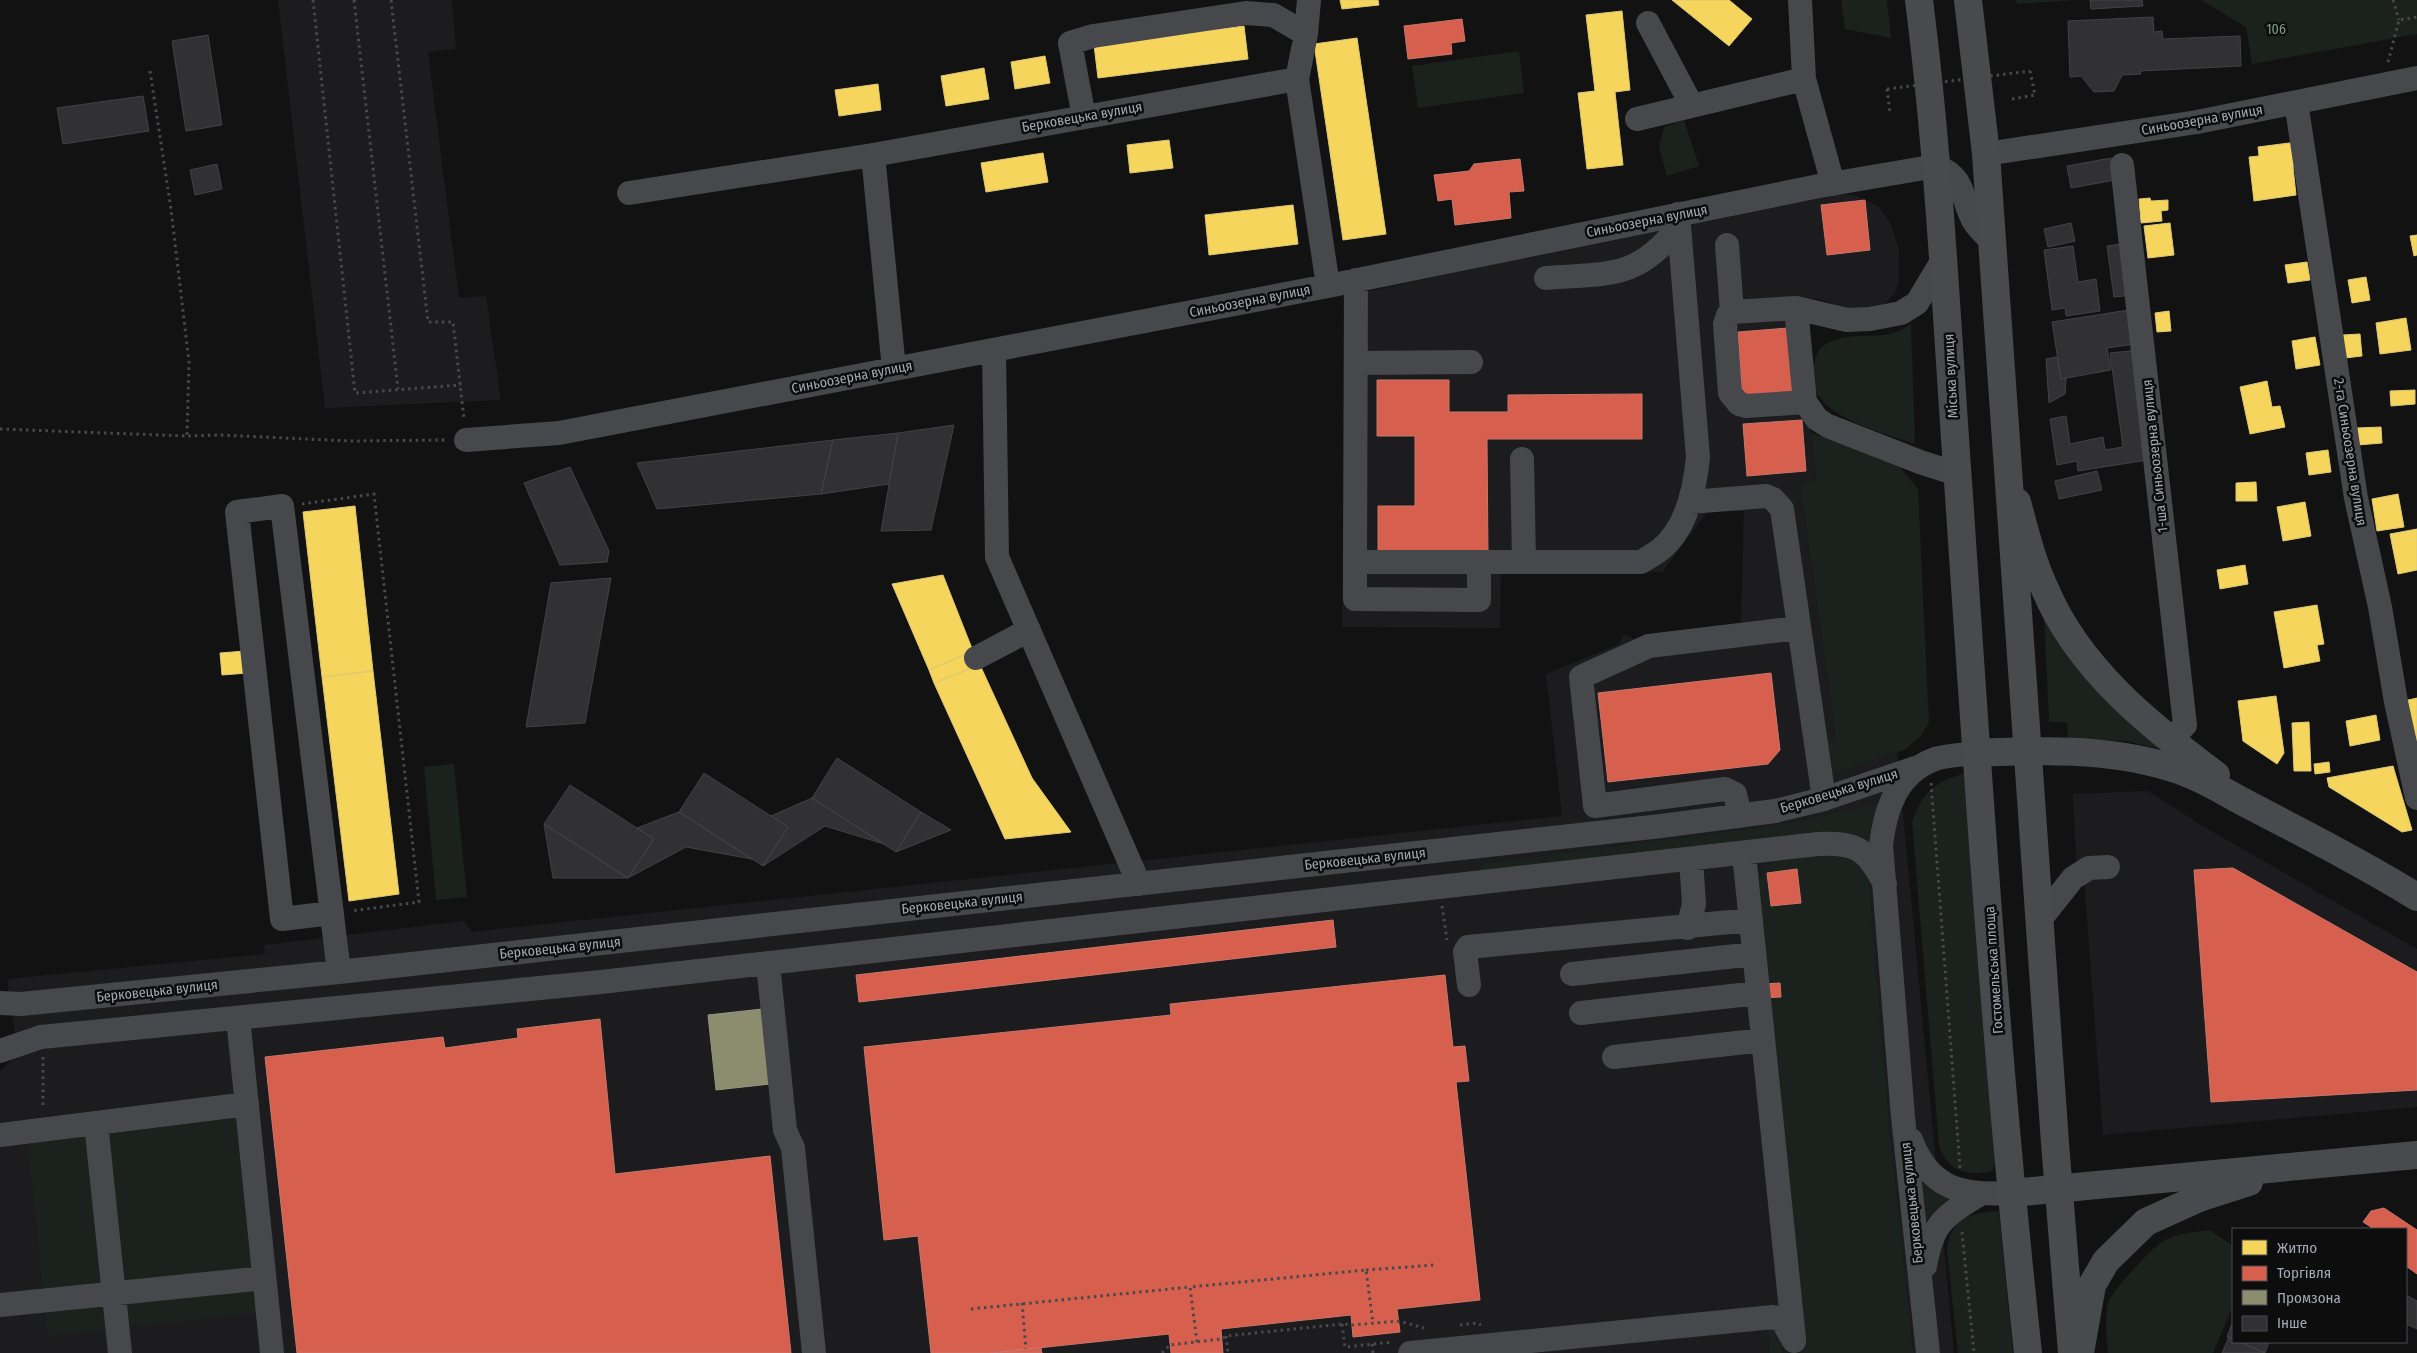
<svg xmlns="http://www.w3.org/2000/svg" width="2417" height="1353" font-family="'Fira Sans Condensed',sans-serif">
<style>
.built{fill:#1c1c1e}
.green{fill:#1b211c}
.homes{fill:#f6d55c;stroke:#ddc876}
.shops{fill:#d6604d;stroke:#c7766c}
.industry{fill:#8c8c6e;stroke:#939483}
.building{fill:#313133;stroke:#424246}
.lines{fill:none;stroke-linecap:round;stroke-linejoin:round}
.path{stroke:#48494d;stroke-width:3;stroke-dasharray:2.5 4;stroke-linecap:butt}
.minor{stroke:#47484b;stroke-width:24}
.major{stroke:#494a4d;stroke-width:28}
.highway{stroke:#494a4d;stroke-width:28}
.path-bridge{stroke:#48494d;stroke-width:3;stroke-dasharray:2.5 4;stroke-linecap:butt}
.labels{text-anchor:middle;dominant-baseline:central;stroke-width:5;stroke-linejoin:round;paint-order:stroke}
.park-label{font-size:14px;fill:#7a9e7e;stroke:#0d0d0e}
.street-label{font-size:14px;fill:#a3a8b3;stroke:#0d0d0e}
</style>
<rect width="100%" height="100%" fill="#121212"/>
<path class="built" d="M278 0H452L456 49 428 52 459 298 486 296 501 400 325 408Z
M1836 192 1858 196 1879 207 1891 224 1899 250V281L1896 292 1886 303 1874 309H1847L1819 299 1797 298 1816 482 1800 484 1836 742 1897 750 1954 1353H0V1071L18 1054 7 979 265 954 264 945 464 921 471 932 1562 816 1546 674 1619 644 1624 634 1633 639 1641 636 1741 627 1744 511H1708L1662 572 1501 571 1500 628 1342 627 1346 296Z
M2148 791 2204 827 2417 949V1107L2103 1135 2084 878 2076 861 2073 794Z"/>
<path class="green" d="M1841 0H1887L1891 38 1845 29Z
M2016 0H2078L2017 4Z
M2201 0H2417V34L2252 64 2246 27Z
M1519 51 1524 93 1418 108 1412 66Z
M1684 120 1699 166 1667 176 1659 147 1664 127Z
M1911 324 1915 444C1885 433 1804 415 1813 370 1814 363 1816 351 1823 346 1842 332 1868 338 1890 334 1897 332 1904 328 1911 324Z
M1811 433 1897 463 1918 489 1929 722 1921 736 1904 750 1830 774 1826 743 1836 741 1800 484 1816 481Z
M2044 617C2078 671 2111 708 2160 749L2127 741 2068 740 2067 722H2049Z
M454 764 467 897 436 900 424 767Z
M1968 772 1995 1163 1992 1171C1967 1177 1948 1171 1939 1146L1912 822C1923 790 1936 782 1968 772Z
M1882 803 1871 820 1868 843 1483 871 1482 869 1483 864 1787 824Z
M1843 851 1866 871 1868 880 1888 1118 1913 1353H1801L1794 1307 1756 883 1768 867 1778 859Z
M240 1113 262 1312 48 1336 27 1139Z
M1913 1173 1964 1195 1931 1216 1919 1232Z
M1999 1211 2013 1353H1958L1947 1252C1949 1219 1969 1213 1999 1211Z
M2210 1230 2233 1246V1306L2213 1353H2108C2107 1336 2104 1319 2108 1303 2111 1292 2154 1245 2165 1240 2180 1233 2194 1232 2210 1230Z
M1768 1328 1781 1337 1783 1353H1770Z"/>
<path class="homes" d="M1340 0H1378L1379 5 1342 9Z
M1672 0H1729L1752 19 1729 46Z
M1622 11 1630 90 1615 92 1623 165 1587 169 1578 93 1595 91 1586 15Z
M1244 26 1248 59 1098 78 1094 45Z
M1357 38 1386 234 1343 240 1314 44Z
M1045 56 1050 83 1015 89 1011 62Z
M984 68 989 99 946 106 941 76Z
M878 84 881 110 839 116 835 90Z
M1169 140 1173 168 1130 173 1127 145Z
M2297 142 2300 166 2293 167 2296 195 2254 201 2249 157 2259 156 2258 147Z
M1043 153 1048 182 986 192 981 163Z
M2150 198 2151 201 2168 200V210L2161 211 2162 221 2141 223 2139 199Z
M1293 205 1298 244 1209 255 1205 215Z
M2170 223 2174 255 2148 258 2144 226Z
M2417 235V255L2414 256 2410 236Z
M2307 262 2310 280 2288 283 2285 265Z
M2366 277 2370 300 2352 303 2348 280Z
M2169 311 2171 331 2157 332 2155 313Z
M2406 318 2411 350 2380 354 2376 323Z
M2360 334 2362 356 2345 358 2343 335Z
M2315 337 2320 365 2296 369 2292 341Z
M2267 381 2272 407 2280 406 2285 427 2250 434 2240 387Z
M2415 390V404L2391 406 2390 391Z
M2381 427 2382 443 2358 445 2357 428Z
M2328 450 2331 472 2309 475 2306 453Z
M2256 482 2257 501H2236V483Z
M2398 494 2404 527 2377 531 2372 499Z
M2305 502 2311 536 2283 541 2277 507Z
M355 506 373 671 322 677 303 512Z
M2417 529V570L2398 574 2390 534Z
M2245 565 2248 584 2220 589 2217 570Z
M943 575 973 651 929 670 892 584Z
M2317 605 2324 644 2317 645 2320 661 2284 668 2274 612Z
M245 651 248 673 222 675 220 653Z
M973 651 980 665 934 683 929 670Z
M980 665 1032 778 1071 832 1005 839 934 683Z
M373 671 399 894 349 901 322 677Z
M2276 696 2284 753 2277 764 2243 741 2238 701Z
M2417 698V741L2412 742 2404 701Z
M2376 715 2380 740 2350 746 2346 721Z
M2309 722 2311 771H2294L2292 723Z
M2329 762 2330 772 2315 774 2314 764Z
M2393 766 2412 830 2402 832 2329 787 2327 778Z"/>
<path class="shops" d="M1462 19 1465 41 1451 43 1452 54 1408 59 1404 26Z
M1520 159 1524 191 1509 192 1511 218 1455 225 1452 199 1438 201 1434 175 1469 171 1474 164Z
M1865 200 1870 250 1827 255 1821 205Z
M1788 328 1794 393 1742 397 1738 332Z
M1377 380H1449V412H1508V395L1642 394V439H1487L1488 554H1378V506H1415V436H1377Z
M1802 420 1806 471 1747 476 1743 424Z
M1771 673 1780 750 1768 764 1608 782 1598 693Z
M2233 868 2417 972V1090L2211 1102 2194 870Z
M1797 869 1801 903 1771 906 1767 873Z
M1333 920 1336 947 859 1002 856 975Z
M1445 975 1453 1047 1465 1046 1469 1081 1456 1082 1480 1300 1397 1309 1400 1332 1353 1337 1351 1315 1221 1329 1223 1353H1171L1169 1334 991 1353H931L918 1236 884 1240 864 1047 1171 1015 1170 1004Z
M1780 983 1781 997 1764 998V984Z
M600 1019 615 1174 770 1156 791 1353H297L265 1057 443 1037 445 1048 518 1038 517 1029Z
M2384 1208 2417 1230V1274L2406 1266V1229H2370L2371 1227 2363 1222 2371 1211Z
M1041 1348 1042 1353H991L1026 1349Z"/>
<path class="industry" d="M762 1009 770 1084 716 1090 708 1015Z"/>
<path class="building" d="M2090 0H2142L2143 6 2091 9Z
M2153 17 2154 32 2162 31 2163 39 2240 36 2241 66 2140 71 2141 74 2122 75 2114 91 2094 92 2081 76 2070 77 2068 21Z
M208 35 222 125 186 131 172 41Z
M143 96 149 131 63 144 57 108Z
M2111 158 2115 180 2071 188 2067 166Z
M217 164 222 189 195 195 190 170Z
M2071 223 2075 241 2048 247 2044 229Z
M2127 243 2134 295 2114 297 2107 246Z
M2073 246 2078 282 2096 279 2100 311 2066 316 2065 308 2052 310 2044 250Z
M2129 310 2135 344 2107 348 2111 370 2061 379 2052 322Z
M2139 350 2154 459 2078 471 2077 461 2057 465 2050 419 2066 416 2070 444 2103 437 2105 450 2123 447 2110 353Z
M2057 357 2061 379 2066 378 2065 394 2049 403 2046 359Z
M954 425 931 530 881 531 898 433Z
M898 433 889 484 821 494 833 440Z
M833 440 821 494 657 509 637 463Z
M570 467 609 551 607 562 560 565 524 483Z
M2097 471 2102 490 2059 499 2055 481Z
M611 578 585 723 526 727 551 583Z
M837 758 921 812 896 852 812 798Z
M704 773 788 827 763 866 679 812Z
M570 785 654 839 628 878 544 824Z
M812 798 884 844 825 826 763 866 788 827 771 816Z
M679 812 752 859 686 847 628 878 654 839 637 828Z
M921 812 951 830 896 852Z
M544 824 628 878H553Z
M2406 1295 2417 1301V1329L2406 1324Z
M2233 1321V1339L2227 1337Z
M2229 1337 2233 1339V1342H2239L2265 1353H2222Z
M2239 1342H2269L2265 1353Z"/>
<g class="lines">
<path class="path" d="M313 0 355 393 461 385
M354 0 398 389
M391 0 428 322H453L464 419
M2393 0 2399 20
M2388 62 2399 20 2417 17
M150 71 171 209 189 362 187 436
M1887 89 1890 112
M2012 99 2035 95 2030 71
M0 429 187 436 220 435 350 441 445 440
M302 504 374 494 419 902 351 911
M1931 783 1960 1168
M1442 906 1447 940
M43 1057V1108
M1962 1232 1974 1353
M1366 1270 1434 1265
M1022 1303 1026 1349
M971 1309 1190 1287
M1342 1324 1345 1347 1393 1342
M1460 1325 1477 1323 1481 1325
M1226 1336 1228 1353
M1197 1342 1190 1287 1366 1270 1373 1323
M1372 1344 1373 1353
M1162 1353 1170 1345 1222 1339 1226 1336 1342 1324 1352 1325 1399 1321 1424 1328"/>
<path class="minor" d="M1800 0 1804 79 1833 184
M1648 23 1692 106
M1306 34 1309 0
M2296 102 2356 498 2380 607 2396 702 2417 798
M1084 117 1070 43 1093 36 1246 13 1273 15 1306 34 1297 79 1328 286
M1637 119 1804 79
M1986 154 2197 122 2417 78
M873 155 894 369
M2122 165 2185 725 2170 740
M629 193 873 155 1297 79
M1727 245 1732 312
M1944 258 1917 303 1901 313 1870 319 1847 320 1796 308 1805 402 1817 419 1828 426 1920 462 1957 474
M1546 278C1609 273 1637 280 1679 226
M1356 280 1355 562H1641C1647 558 1655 554 1661 549 1687 528 1695 488 1698 457L1678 214
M1796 308 1732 312 1728 315 1725 324 1730 393 1739 404 1747 406 1805 402
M994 350 997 557 1139 884
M1356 363 1471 362
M466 440 559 433 1328 286 1819 186 1936 166C1965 177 1961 197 1973 220 1978 229 1985 235 1992 241
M1522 459 1524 562
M1690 502 1766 496 1773 499 1782 509 1824 799
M1355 562V599L1479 600V562
M976 658 1029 630
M1740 816 1735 794 1725 789 1595 806 1581 677 1649 646 1797 628
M1744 854 1794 1339
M332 913 282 919 237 512 282 506 339 972
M2039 921 2073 878 2089 868 2108 867
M1688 928 1694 904 1691 860
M768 964 785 1130 793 1148 814 1353
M1572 974 1754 954
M1469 985 1465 952 1468 947 1751 920
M0 1003 21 1004 339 972 1661 826 1775 811 1824 799 1918 767
M1581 1013 1758 993
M238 1018 272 1353
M0 1051 41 1037 601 982 1818 844C1858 842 1867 850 1885 884
M1614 1057 1763 1040
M96 1123 120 1353
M0 1135 247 1104
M1911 1140C1930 1190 1963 1196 2012 1193
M1925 1266C1932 1225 1943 1216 1979 1195
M0 1305 264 1278
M1410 1353 1773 1317 1782 1320 1794 1341
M1928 1353 1903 1117 1881 845C1885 809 1897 773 1935 759 1947 755 1963 755 1976 753"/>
<path class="major" d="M2017 502C2025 532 2032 561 2045 589 2078 668 2149 725 2216 775
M1976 753C2041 750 2106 748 2169 767 2198 775 2224 792 2251 806 2307 835 2363 864 2417 897
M2012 1193 2417 1155
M2080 1353 2092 1285 2106 1261 2146 1222 2199 1198 2249 1182"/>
<path class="highway" d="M1919 0C1940 165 1947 331 1959 496 1978 782 1997 1068 2028 1353
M1968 0 1986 154 2055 1143 2072 1353"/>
<path class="path-bridge" d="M1887 89 2030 71"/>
</g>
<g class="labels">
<g class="park-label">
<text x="2276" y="29">106</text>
</g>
<g class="street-label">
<text transform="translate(1082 117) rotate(-10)">Берковецька вулиця</text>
<text transform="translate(2202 120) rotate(-10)">Синьоозерна вулиця</text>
<text transform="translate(1647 221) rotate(-11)">Синьоозерна вулиця</text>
<text transform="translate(1250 301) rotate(-11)">Синьоозерна вулиця</text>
<text transform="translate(1951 376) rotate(-93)">Міська вулиця</text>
<text transform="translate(852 377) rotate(-11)">Синьоозерна вулиця</text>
<text transform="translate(2350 452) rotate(81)">2-га Синьоозерна вулиця</text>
<text transform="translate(2155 456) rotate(-96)">1-ша Синьоозерна вулиця</text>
<text transform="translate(1839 791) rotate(-17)">Берковецька вулиця</text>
<text transform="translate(1365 859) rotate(-6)">Берковецька вулиця</text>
<text transform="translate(962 903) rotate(-6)">Берковецька вулиця</text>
<text transform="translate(560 948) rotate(-6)">Берковецька вулиця</text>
<text transform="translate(1994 970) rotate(-94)">Гостомельська площа</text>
<text transform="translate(157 991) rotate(-6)">Берковецька вулиця</text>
<text transform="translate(1912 1203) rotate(-96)">Берковецька вулиця</text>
</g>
</g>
<rect x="2232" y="1228" width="175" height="115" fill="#0d0d0e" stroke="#494b50"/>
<rect x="2242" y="1240" width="25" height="15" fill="#f6d55c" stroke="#494b50"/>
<text x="2277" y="1253" font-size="15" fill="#a3a8b3">Житло</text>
<rect x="2242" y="1266" width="25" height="15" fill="#d6604d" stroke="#494b50"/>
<text x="2277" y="1278" font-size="15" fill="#a3a8b3">Торгівля</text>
<rect x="2242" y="1290" width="25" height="15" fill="#8c8c6e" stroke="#494b50"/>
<text x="2277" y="1303" font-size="15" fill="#a3a8b3">Промзона</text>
<rect x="2242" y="1316" width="25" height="15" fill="#313133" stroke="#494b50"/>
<text x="2277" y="1328" font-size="15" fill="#a3a8b3">Інше</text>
</svg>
